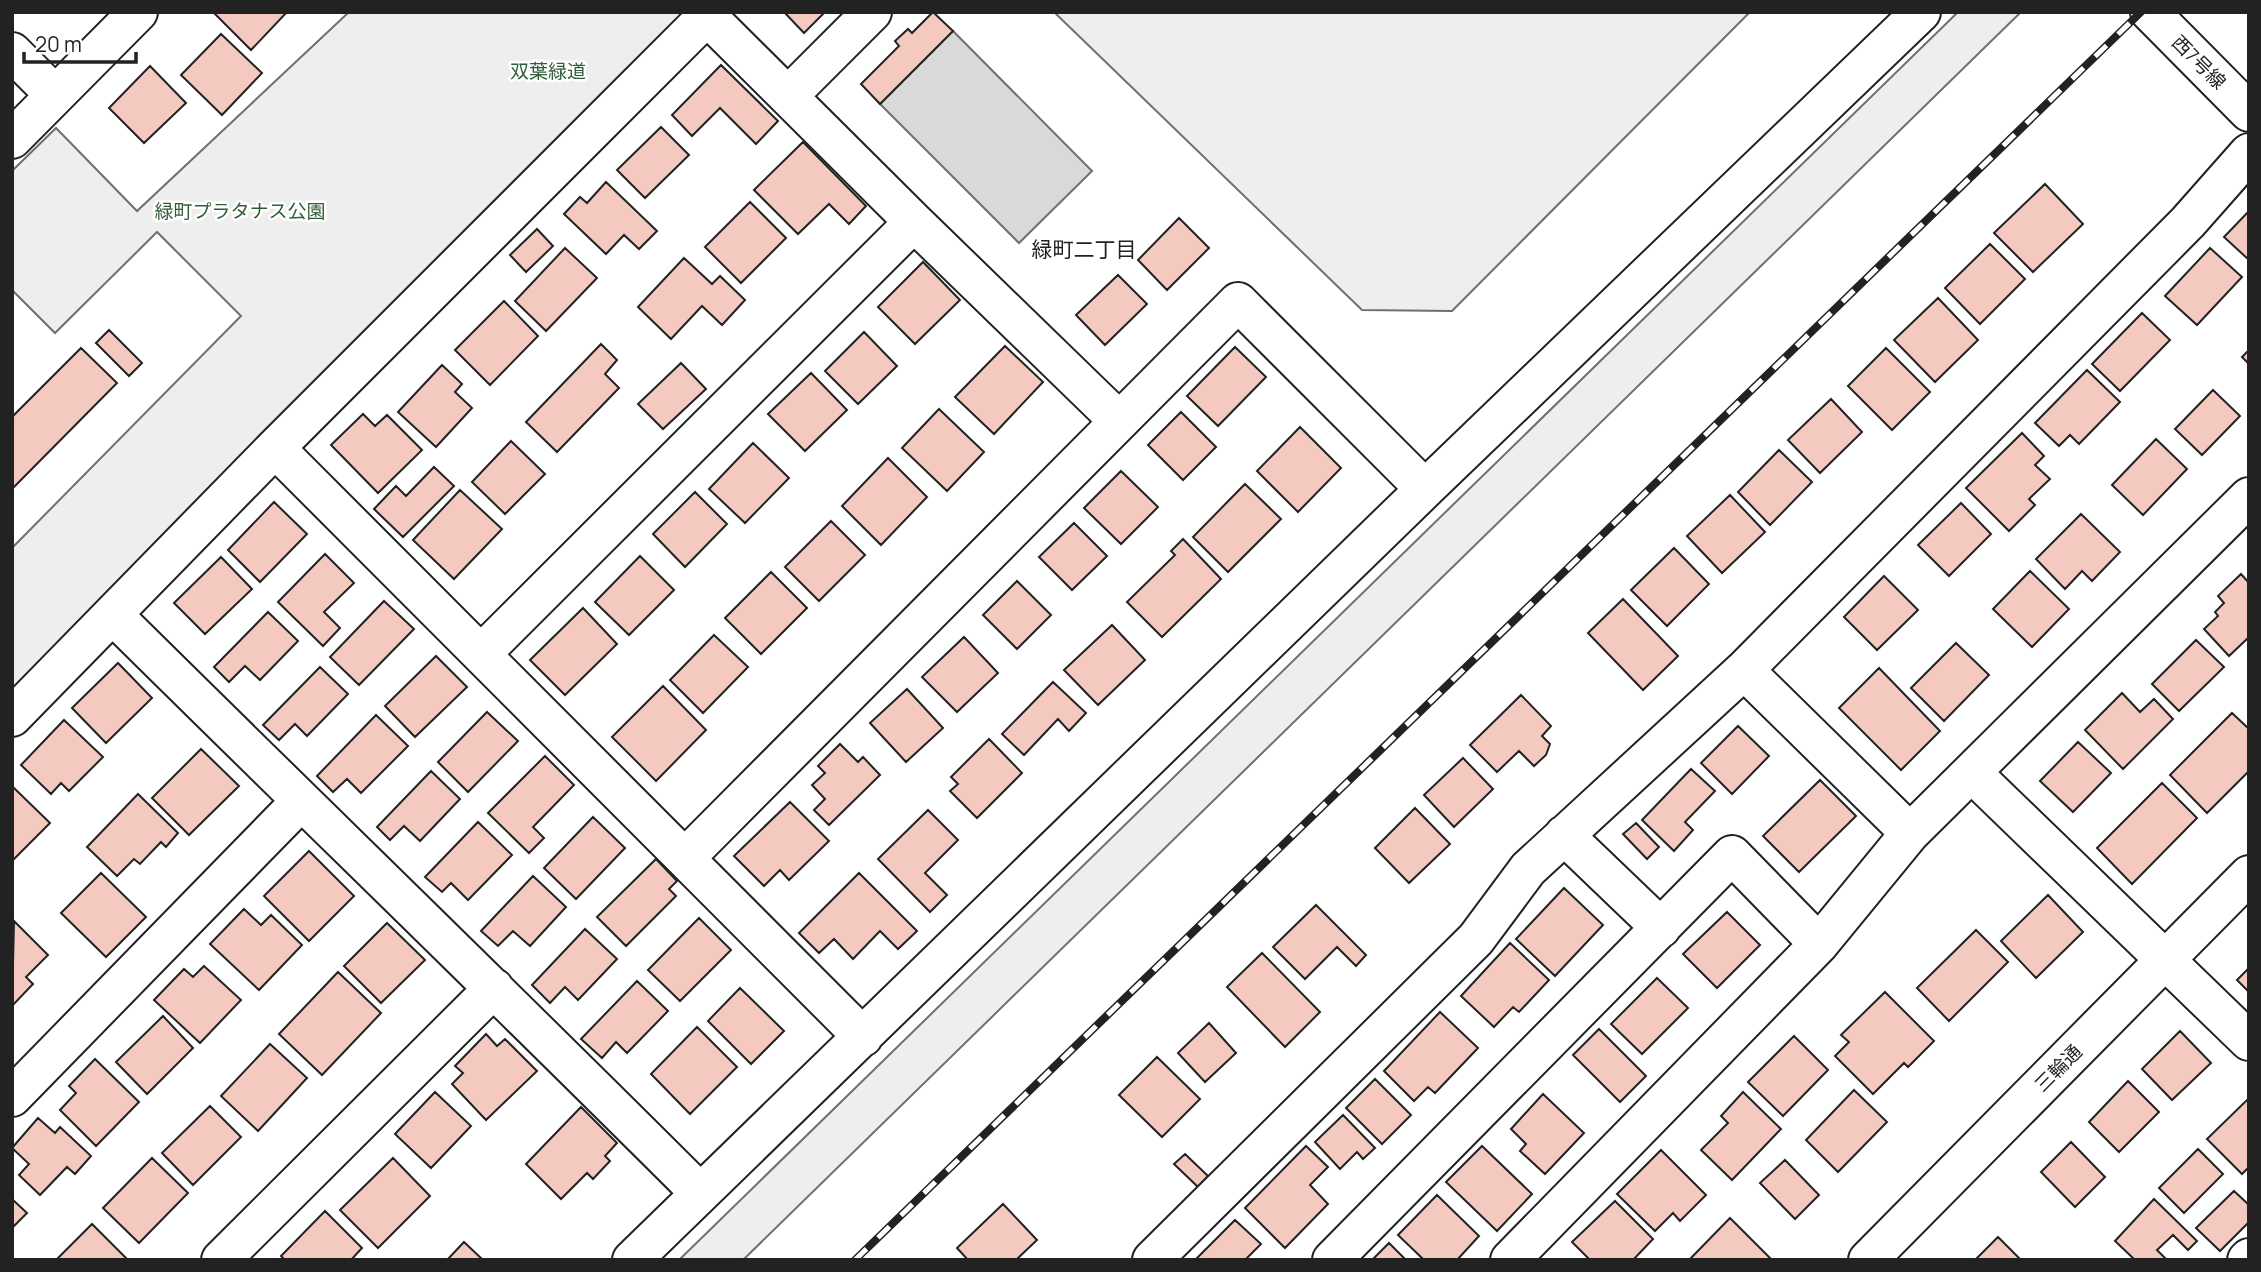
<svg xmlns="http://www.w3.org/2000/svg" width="2261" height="1272" font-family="Manrope,'Noto Sans JP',sans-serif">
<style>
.green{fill:#eee;stroke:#6f6f6f;stroke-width:2}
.water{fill:#d9d9d9;stroke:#6f6f6f;stroke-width:2}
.building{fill:#f3c9c0;stroke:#222;stroke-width:2}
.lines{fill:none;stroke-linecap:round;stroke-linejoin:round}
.minor-casing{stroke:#222;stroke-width:42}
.minor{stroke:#fff;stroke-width:38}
.rail-casing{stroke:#222;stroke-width:8}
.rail{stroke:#fff;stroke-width:5;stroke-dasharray:16;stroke-linecap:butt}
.labels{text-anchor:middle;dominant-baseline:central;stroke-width:5;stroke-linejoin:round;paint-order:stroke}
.street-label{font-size:19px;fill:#222;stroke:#fff}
.park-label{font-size:19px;fill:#2f5e38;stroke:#fff}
.neighbourhood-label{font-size:21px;fill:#222;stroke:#fff}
</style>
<rect width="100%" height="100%" fill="#fff"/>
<path class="green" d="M349 12H689L12 689V548L241 316 157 232 55 333 12 290V171L56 128 137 211Z
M1054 12H1750L1452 311 1362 310Z
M1958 12H2021L743 1260H679Z"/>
<path class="water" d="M953 31 1092 171 1019 243 880 104Z"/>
<path class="building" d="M213 12H287L251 50Z
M784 12H825L804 33Z
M933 12 953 31 880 104 861 84 899 46 895 41 908 29 912 33Z
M221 34 262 73 222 115 181 75Z
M721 65 778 121 756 144 720 108 692 136 672 115Z
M150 66 186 103 144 143 109 108Z
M661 127 689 155 645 198 617 170Z
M803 142 866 206 849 224 829 204 798 234 754 190Z
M606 182 657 231 639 249 624 235 606 254 564 214 580 197 587 203Z
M2045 184 2083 224 2033 272 1994 233Z
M750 202 786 238 741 283 705 247Z
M2249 211V260L2224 237Z
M1179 218 1209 248 1167 290 1138 260Z
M537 229 553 246 526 272 510 255Z
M1990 244 2025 279 1980 324 1945 288Z
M565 248 597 278 546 331 515 301Z
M2210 248 2242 277 2197 325 2165 296Z
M684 258 712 284 720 276 745 300 722 325 702 306 671 339 638 307Z
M923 262 960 300 915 344 878 307Z
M1118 275 1147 304 1105 345 1076 315Z
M1938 298 1978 340 1935 382 1894 340Z
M504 301 538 336 490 385 455 350Z
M2142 313 2170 340 2120 391 2092 364Z
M109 330 142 363 129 376 96 343Z
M864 332 897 366 858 404 825 371Z
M601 344 617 360 605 374 619 388 557 452 526 422Z
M1005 346 1043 382 994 434 955 397Z
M1235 347 1266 377 1218 426 1187 396Z
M81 348 117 383 12 489V417Z
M1886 348 1930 392 1892 430 1848 386Z
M2249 350V364L2242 357Z
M681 363 706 389 663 429 638 404Z
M442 365 462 384 455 392 472 408 436 447 398 412Z
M2087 370 2120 402 2079 444 2070 435 2059 446 2035 423Z
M811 373 847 410 805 451 768 414Z
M2213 390 2240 416 2202 455 2175 429Z
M1831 399 1862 432 1820 473 1788 440Z
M939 409 984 452 947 491 902 448Z
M1181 412 1216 447 1183 480 1148 445Z
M363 414 375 426 387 415 422 450 378 493 331 445Z
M1300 427 1341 468 1298 512 1257 471Z
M2022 433 2044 456 2035 465 2050 479 2029 499 2035 505 2009 531 1966 488Z
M2156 439 2187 469 2143 515 2112 485Z
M511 441 545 474 505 514 472 482Z
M753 443 789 478 745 523 709 489Z
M1779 450 1812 482 1770 525 1738 492Z
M888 458 927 497 881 545 842 506Z
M434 467 454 486 403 537 374 509 396 486 406 496Z
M1121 471 1158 507 1121 544 1084 508Z
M1245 484 1281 519 1228 572 1193 537Z
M460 490 502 529 454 579 413 540Z
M695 492 727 524 685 567 653 534Z
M1730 495 1765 532 1722 573 1687 536Z
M274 502 307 534 260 582 228 550Z
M1961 503 1991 534 1949 576 1918 545Z
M2081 514 2120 552 2092 581 2082 571 2065 589 2036 559Z
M831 521 865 555 819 601 785 567Z
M1074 523 1107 556 1072 590 1039 557Z
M1183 539 1221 579 1162 637 1127 602 1175 555 1171 551Z
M1674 548 1709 584 1667 626 1631 590Z
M325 554 354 583 324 612 340 628 323 646 278 602Z
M640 556 674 590 629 635 595 602Z
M221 557 252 589 205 634 174 603Z
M2030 571 2069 609 2032 647 1993 609Z
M771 572 807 608 761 654 725 618Z
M2241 574 2249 583V637L2229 656 2204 629 2218 616 2215 612 2224 603 2218 596Z
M1884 576 1918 610 1877 650 1844 617Z
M1017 581 1051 615 1017 649 983 615Z
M1623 599 1678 656 1643 690 1588 633Z
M384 601 414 629 359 685 330 657Z
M583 608 617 644 565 695 530 660Z
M268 612 298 641 260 680 245 666 229 682 214 667Z
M1112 625 1145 660 1098 705 1064 670Z
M714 635 748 667 703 713 670 680Z
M964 637 998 673 957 712 922 677Z
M2196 640 2224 667 2179 711 2152 684Z
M1956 643 1989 675 1944 721 1911 688Z
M436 656 467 687 415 737 385 706Z
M118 663 152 698 106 743 72 708Z
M320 667 348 694 307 736 295 724 279 740 263 725Z
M1879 668 1940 731 1901 770 1839 708Z
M1053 682 1086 713 1069 731 1058 719 1024 755 1002 734Z
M663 686 706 730 656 781 612 737Z
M907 689 943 728 906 762 870 723Z
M2122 693 2140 712 2154 699 2173 719 2123 769 2085 730Z
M1521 695 1551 726 1542 736 1550 744 1546 755 1534 766 1519 751 1497 772 1470 745Z
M487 712 518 741 468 792 438 762Z
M2232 713 2249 729V771L2207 813 2170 775Z
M376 715 408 746 361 793 347 779 333 792 317 776Z
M64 720 103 757 69 791 61 783 51 794 21 765Z
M1738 726 1769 756 1732 794 1701 763Z
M989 739 1022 773 977 818 950 791 958 784 951 777Z
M2078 742 2111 773 2073 812 2040 781Z
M840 744 858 762 863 757 880 775 829 825 814 810 825 799 812 785 825 773 818 766Z
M201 749 239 786 189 835 152 798Z
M545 756 574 785 533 827 544 838 529 853 488 813Z
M1463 758 1493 789 1454 827 1424 795Z
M1691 769 1715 791 1685 822 1693 830 1674 851 1642 820Z
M431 771 460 799 420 841 404 826 390 840 377 827Z
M1820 780 1856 816 1799 872 1763 836Z
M2162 783 2197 818 2132 884 2097 848Z
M14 788 50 823 12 861V790Z
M138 794 178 833 166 847 161 842 140 864 134 859 117 876 87 847Z
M790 802 829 841 789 880 780 870 764 886 734 856Z
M1415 808 1450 844 1409 883 1375 848Z
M928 810 958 840 925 873 947 895 930 912 878 859Z
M593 817 625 848 576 899 544 868Z
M478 822 512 855 468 900 451 883 442 892 425 877Z
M1636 823 1659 847 1647 859 1623 834Z
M309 851 354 896 309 941 264 896Z
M656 859 677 881 669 889 676 896 626 946 597 917Z
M101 873 146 917 106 957 61 913Z
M859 873 917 931 898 949 880 931 853 959 834 939 819 953 799 933Z
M533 876 566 907 530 946 513 931 498 946 481 931Z
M1564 888 1603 925 1555 976 1516 939Z
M2048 895 2083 932 2036 978 2001 941Z
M1316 905 1366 955 1356 966 1337 947 1305 979 1273 947Z
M244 909 261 925 271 915 302 945 259 990 210 944Z
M1727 912 1760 945 1717 988 1683 954Z
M699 918 731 950 680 1001 648 970Z
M14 921 48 955 26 977 33 984 12 1006Z
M387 923 425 960 381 1003 344 966Z
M585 929 617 959 578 1000 565 987 550 1003 532 985Z
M1976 930 2008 962 1949 1021 1917 988Z
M1510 943 1549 980 1519 1012 1513 1007 1494 1027 1461 996Z
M1262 953 1320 1012 1285 1047 1227 987Z
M204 966 241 1000 200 1043 154 1000 184 969 193 977Z
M2249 968V992L2237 980Z
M338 972 381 1013 322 1075 279 1034Z
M1657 978 1688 1008 1642 1054 1611 1024Z
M637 981 668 1011 627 1053 616 1042 602 1058 581 1039Z
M740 988 784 1031 751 1064 708 1021Z
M1885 992 1934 1041 1908 1067 1904 1063 1873 1094 1835 1056 1849 1042 1841 1035Z
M1440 1012 1478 1048 1435 1093 1428 1087 1414 1101 1384 1071Z
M163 1016 193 1048 147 1094 116 1062Z
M1209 1023 1236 1053 1205 1082 1178 1053Z
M697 1027 737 1067 690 1114 651 1074Z
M1599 1029 1646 1076 1620 1102 1573 1055Z
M2180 1031 2211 1063 2172 1100 2142 1069Z
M486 1034 497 1046 505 1039 537 1071 486 1120 452 1084 463 1073 455 1066Z
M1794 1036 1828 1070 1783 1116 1748 1082Z
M270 1044 307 1078 258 1131 221 1096Z
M1157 1057 1200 1099 1162 1137 1119 1095Z
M95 1059 139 1102 96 1146 60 1110 76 1093 69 1086Z
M1375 1079 1411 1115 1382 1144 1346 1108Z
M2128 1081 2159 1112 2119 1152 2089 1122Z
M1854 1090 1887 1122 1838 1172 1806 1140Z
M435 1092 471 1126 431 1168 395 1134Z
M1743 1092 1781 1129 1732 1180 1701 1150 1728 1123 1721 1116Z
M1543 1094 1584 1133 1545 1174 1520 1151 1526 1144 1511 1129Z
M2249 1098V1167L2242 1174 2207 1139Z
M210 1106 241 1137 193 1185 162 1153Z
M581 1107 617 1143 605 1156 610 1161 593 1179 587 1173 561 1199 526 1164Z
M1343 1115 1375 1148 1363 1159 1357 1152 1340 1169 1315 1142Z
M38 1118 55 1133 60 1127 91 1156 75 1174 67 1167 40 1195 19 1175 29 1164 12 1148Z
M2071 1142 2105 1177 2075 1207 2041 1172Z
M1306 1146 1328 1167 1310 1185 1328 1204 1285 1248 1245 1208Z
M1482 1146 1532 1194 1497 1231 1446 1182Z
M2198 1149 2223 1174 2184 1213 2159 1188Z
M1661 1150 1706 1195 1680 1221 1673 1213 1655 1231 1617 1194Z
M1185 1154 1208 1176 1198 1187 1174 1164Z
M152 1158 188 1193 139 1243 103 1208Z
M393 1158 430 1196 378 1248 340 1210Z
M1785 1160 1819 1195 1795 1219 1760 1183Z
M2234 1191 2249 1205V1222L2220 1251 2196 1228Z
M1437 1195 1479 1236 1457 1260H1424L1398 1235Z
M12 1199 27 1213 12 1228Z
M2154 1199 2197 1241 2188 1250 2173 1235 2157 1250 2167 1260H2135L2115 1241Z
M1615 1201 1653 1239 1633 1260H1590L1572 1242Z
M1003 1204 1037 1240 1016 1260H968L957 1248Z
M325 1211 362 1248 351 1260H285L281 1256Z
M1730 1218 1772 1260H1689Z
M1235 1220 1261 1244 1245 1260H1195Z
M92 1224 128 1260H56Z
M1998 1237 2021 1260H1975Z
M464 1242 483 1260H447Z
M1389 1243 1406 1260H1372Z"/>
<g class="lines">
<g class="minor-casing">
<path id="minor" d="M2150 12 2249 112
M12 52 55 95
M788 96 872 12
M12 139 138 12
M275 448 863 1037
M113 615C308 808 506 999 700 1193
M482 653 914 222
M1744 670 1910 833
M12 717 275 448 707 16 914 222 1118 420
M1972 773 2249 1041
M1564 835 1661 928
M685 858 1238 302 1425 489
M12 1097 301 801
M221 1260 494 988
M632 1260 1425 489 1921 12
M1152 1260 1476 939 1528 869 1744 670 2188 222 2249 153
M1332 1260 1732 855 1819 944
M1510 1260 1819 944 1910 833 2249 497
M1868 1260 2249 875
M2247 1260 2249 1258"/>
</g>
<use href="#minor" class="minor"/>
<g class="rail-casing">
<path id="rail" d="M855 1260 2141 12"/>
</g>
<use href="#rail" class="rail"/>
</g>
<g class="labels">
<g class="street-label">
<text transform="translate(2199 62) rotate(45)">西7号線</text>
<text transform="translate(2058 1068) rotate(-45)">三輪通</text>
</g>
<g class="park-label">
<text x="548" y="71">双葉緑道</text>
<text x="240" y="211">緑町プラタナス公園</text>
</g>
<g class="neighbourhood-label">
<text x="1084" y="249">緑町二丁目</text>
</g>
</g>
<rect width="2261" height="1272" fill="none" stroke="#222222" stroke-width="28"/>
<path d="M24 52v10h112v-10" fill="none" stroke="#222222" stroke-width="3.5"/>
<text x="35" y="52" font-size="21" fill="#222222" stroke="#ffffff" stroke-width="5" paint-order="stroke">20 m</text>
</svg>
